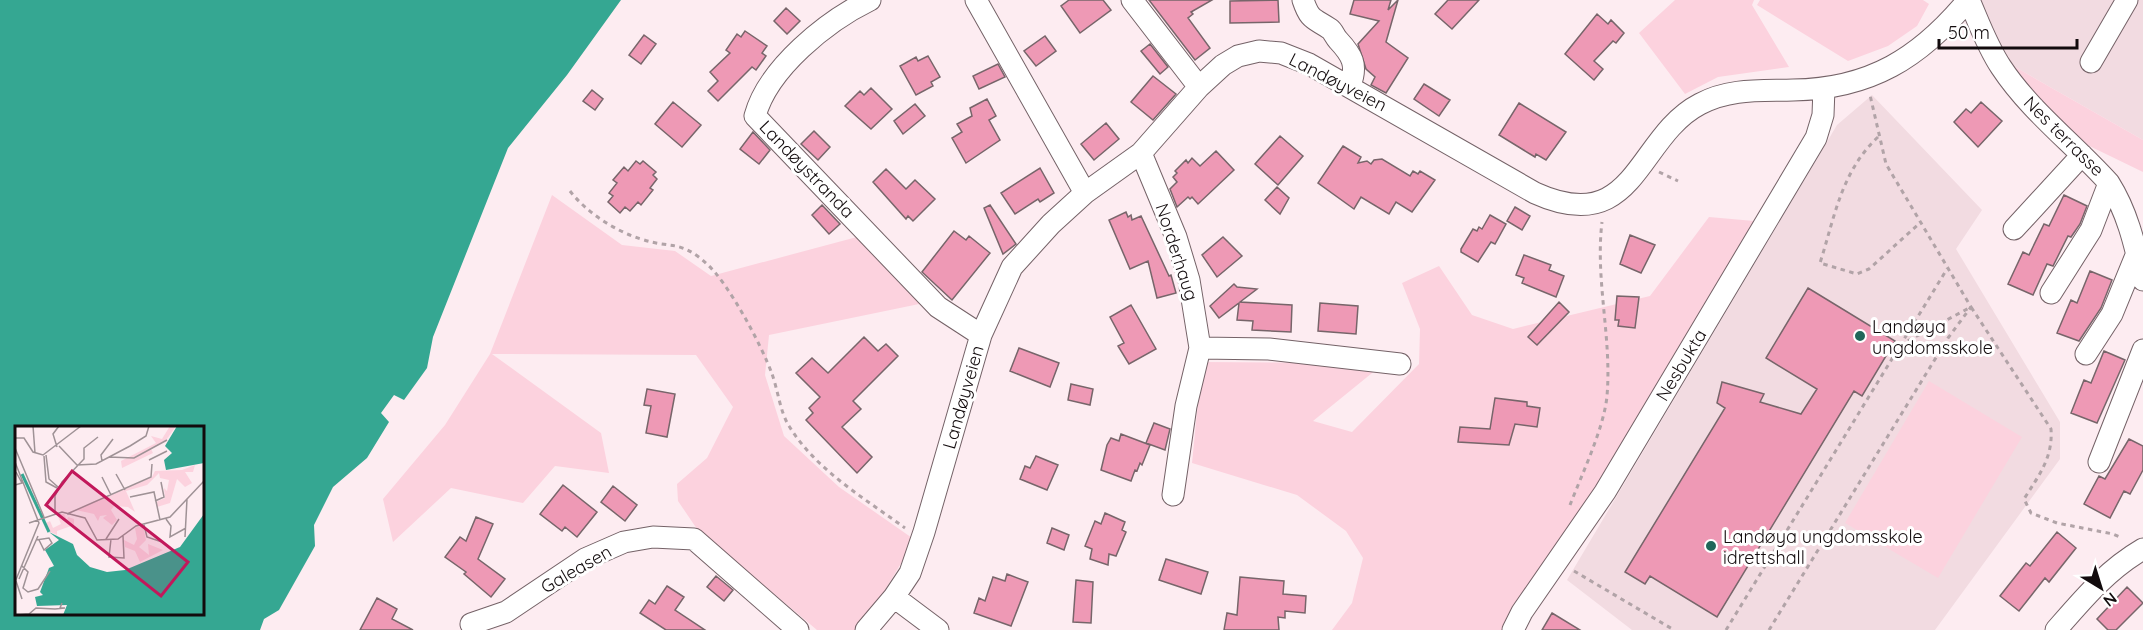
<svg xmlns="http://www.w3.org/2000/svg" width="2143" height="630" font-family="Quicksand,sans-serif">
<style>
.built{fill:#f2dbe1}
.green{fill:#fcd2de}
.water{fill:#35a792;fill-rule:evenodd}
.building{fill:#ee99b5;stroke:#77656a;stroke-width:1.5}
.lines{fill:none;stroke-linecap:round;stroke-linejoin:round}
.minor-casing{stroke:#746267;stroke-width:23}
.path{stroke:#b1a3a7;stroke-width:3;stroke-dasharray:4.5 4.5;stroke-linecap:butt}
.minor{stroke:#fff;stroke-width:21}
.poi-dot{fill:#206659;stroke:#fff;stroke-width:2}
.labels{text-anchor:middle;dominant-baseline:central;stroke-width:6;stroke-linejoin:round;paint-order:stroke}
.street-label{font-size:18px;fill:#120b0d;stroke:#fff}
.poi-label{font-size:18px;fill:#120b0d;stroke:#fff;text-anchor:start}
.inset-river{fill:none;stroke:#35a792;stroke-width:3}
.inset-road{fill:none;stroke:#9f9296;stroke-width:1.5}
.view{fill:#c2185b;fill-opacity:0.15;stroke:#c2185b;stroke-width:3}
.inset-edge{fill:none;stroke:#120b0d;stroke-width:3}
</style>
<rect width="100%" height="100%" fill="#fdecf1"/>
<path class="built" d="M1974 0H2143V140L2001 59Z
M1872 95 1982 210 1956 249 2060 422V459L1935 630H1632L1567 580 1837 125Z"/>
<path class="green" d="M1675 0H1754L1752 5 1789 67 1718 77 1685 94 1639 33Z
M1760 0H1923L1929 4 1917 26 1888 46 1848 61 1757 5Z
M2001 59 2143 140V172L2075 139Z
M552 195 622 245 675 251 711 276 857 237 924 303 769 335 765 375 784 436 839 487 915 540 861 630H817L697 529 678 501 677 484 707 458 733 407 696 355 492 354 601 433 609 473 555 466 523 503 451 488 393 542 383 499 445 425 490 354Z
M1709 217 1754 221 1512 630H1332L1352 603 1363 558 1346 531 1297 495 1192 463 1202 362 1354 363 1377 369 1313 421 1352 432 1419 364 1420 329 1402 283 1439 266 1472 315 1513 329 1650 296Z
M1929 381 2022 437 1938 578 1845 523Z"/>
<path class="water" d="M0 0H621L567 75 508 148 433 337 427 368 404 400 394 395 381 413 389 422 367 458 333 487 314 525 315 546 279 610 264 619 260 630H0ZM16 428H202V614H16Z"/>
<path class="building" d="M1069 0H1103L1111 10 1080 33 1061 6Z
M1149 0H1212L1191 12 1193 14 1188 18 1210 48 1195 60Z
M1278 0 1279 22 1230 23V1Z
M1354 0H1391L1388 10 1398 0 1386 42 1408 58 1386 93 1371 85 1375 77 1366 69 1358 44 1379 21 1350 14Z
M1448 0H1479L1452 29 1435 14Z
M786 8 800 21 787 34 774 21Z
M1597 14 1608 24 1611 20 1624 33 1616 43 1613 41 1594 61 1603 69 1594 80 1565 54Z
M745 31 767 46 762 53 766 56 756 70 752 67 718 101 708 91 718 81 710 72 730 53 726 50 737 34 741 37Z
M644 35 656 44 641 64 629 55Z
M1045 36 1056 51 1036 66 1024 51Z
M1150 44 1168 67 1160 74 1141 51Z
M928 56 940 77 931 82 933 86 916 95 900 66 916 57 918 61Z
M998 64 1005 77 979 89 973 76Z
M1153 76 1176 94 1153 120 1131 102Z
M1424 84 1450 100 1439 116 1414 99Z
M871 88 892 109 871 129 845 106 860 91 864 95Z
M592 90 603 99 595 110 583 101Z
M987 99 996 116 989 120 1000 140 966 163 952 138 962 132 957 124 972 116 970 108Z
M673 102 701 125 682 147 655 124Z
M1981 102 2002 121 1978 147 1954 122 1966 109 1971 113Z
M1519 103 1566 132 1546 160 1536 154 1535 157 1499 135Z
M915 104 925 116 903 134 894 121Z
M1106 123 1119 139 1094 160 1081 144Z
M814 131 830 147 818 160 801 144Z
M753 132 770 150 759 164 740 149Z
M1280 136 1303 156 1278 185 1255 164Z
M1343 146 1361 157 1358 163 1367 161 1371 164 1374 160 1382 159 1410 176 1413 171 1418 174 1420 171 1435 180 1412 212 1396 202 1389 214 1361 197 1354 209 1318 183Z
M1216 151 1234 170 1198 204 1192 197 1190 199 1188 197 1177 207 1170 189 1177 182 1173 177 1177 173 1175 171 1186 160 1188 163 1192 158 1200 166Z
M636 161 640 164 643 161 656 172 653 175 657 179 650 188 653 190 641 205 638 202 630 211 625 207 620 213 608 202 613 196 609 193 617 183 613 180 624 167 628 171Z
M1040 168 1054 193 1040 202 1038 199 1015 214 1001 193Z
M886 169 906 189 915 180 935 199 913 221 908 216 906 219 873 182Z
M1277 187 1289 198 1280 214 1265 200Z
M2064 195 2087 206 2080 224 2071 237 2068 236 2053 266 2047 264 2033 295 2008 284 2023 252 2029 255 2044 224 2049 226Z
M822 205 840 224 829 234 812 215Z
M990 205 1016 244 1003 254 984 208Z
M1515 207 1530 216 1522 230 1507 221Z
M1126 212 1128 217 1131 215 1132 220 1141 216 1169 276 1171 275 1176 293 1157 298 1148 261 1130 269 1109 220Z
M1490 215 1506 224 1495 244 1491 242 1478 262 1461 252V249L1473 229 1477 231 1479 227 1482 229Z
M954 231 966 240 969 236 990 253 952 300 922 272Z
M1630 235 1655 245 1641 273 1620 264Z
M1223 237 1242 256 1217 277 1202 255Z
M1524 255 1551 265 1549 270 1564 276 1556 297 1522 283 1524 278 1516 275Z
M2090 271 2112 280 2101 308 2079 341 2057 333 2071 300 2077 303Z
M1234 284 1237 287 1257 289 1240 302 1292 305 1291 332 1252 330 1253 321 1237 320 1239 303 1219 318 1210 306Z
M1808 288 1895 341 1862 396 1854 391 1717 617 1650 576 1645 584 1625 572 1725 408 1717 403 1722 382 1764 394 1760 402 1801 414 1817 389 1766 358Z
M1617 296 1639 297 1635 328 1618 326 1619 320H1615Z
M1559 302 1569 312 1537 345 1528 337Z
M1320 303 1358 306 1356 334 1318 331Z
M1131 305 1156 349 1129 364 1118 346 1124 343 1110 317Z
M864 337 878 351 886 344 898 356 853 401 861 409 842 427 872 457 857 473 806 420 813 413 809 408 820 397 796 373 812 358 828 373Z
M1019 348 1059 363 1050 387 1010 371Z
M2104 351 2125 360 2097 423 2071 413 2084 380 2091 383Z
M1071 384 1093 389 1090 405 1068 400Z
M647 389 675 394 667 437 646 433 651 406 644 405Z
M1495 398 1527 402V406L1540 408 1537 427 1515 424 1509 445 1458 442 1460 427 1490 429Z
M1154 423 1170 429 1165 450 1146 443Z
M1121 434 1150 445 1142 465 1140 463 1137 471 1135 470 1131 481 1101 470 1107 445 1111 438 1119 441Z
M2129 439 2143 446V470L2130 494 2124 491 2110 518 2084 504 2099 476 2105 479Z
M1036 456 1058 465 1047 490 1020 479 1025 466 1030 468Z
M563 485 597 512 577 537 565 527 562 531 540 514Z
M613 486 637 505 625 521 601 502Z
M1105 513 1125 522 1122 530 1126 532 1116 556 1109 554 1108 565 1090 559 1092 549 1085 546 1095 521 1101 524Z
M476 517 493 524 478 559 505 579 491 597 464 574 466 572 445 557 460 537 466 541Z
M1052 528 1069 535 1064 550 1047 543Z
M2057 532 2076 548 2049 582 2045 578 2019 611 2000 596 2026 563 2030 566Z
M1166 559 1208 572 1201 594 1159 580Z
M1007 574 1028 582 1011 626 974 613 979 598 985 601 993 577 1005 581Z
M716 576 733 590 724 601 707 587Z
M1240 577 1284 581 1283 594 1306 596 1305 613 1285 611V618L1278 617 1279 630H1224L1227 613 1237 615Z
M1076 580 1093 582 1091 623 1073 622Z
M667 586 684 597 675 610 705 630H666L640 613 649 600 655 604Z
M2127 587 2143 603 2116 630H2108L2097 619Z
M377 598 397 609 392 619 413 630H360Z
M1552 613 1580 630H1542Z"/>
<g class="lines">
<g class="minor-casing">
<path id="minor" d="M870 0C827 21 768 68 755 116L938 307 981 335
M976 0 1085 193
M1132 0 1199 87
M1303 0C1310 21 1314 18 1330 29 1333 31 1335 37 1338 40 1352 55 1358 65 1350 85
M1969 0C1979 23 1987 46 2001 67 2030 111 2074 144 2109 183 2128 213 2135 246 2143 280
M2091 62 2127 0
M1141 153 1176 237 1189 280 1200 348 1186 406 1173 495
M2014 229 2082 155
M2051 293 2091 230 2109 183
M1200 348 1269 349 1400 364
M2086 354 2112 314 2137 253
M2099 462 2143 350
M894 597 938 630
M471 624 506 612 585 559 624 542 653 537 694 539 798 630
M866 630 894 597 910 573 924 532 981 335 1012 267 1051 224 1085 193 1141 153 1199 87 1223 65 1238 56 1259 51 1281 53 1309 64 1535 193C1636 239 1636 137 1700 104 1730 88 1761 91 1793 90 1870 89 1920 58 1968 0
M1513 630 1522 612 1605 492 1816 138 1823 115 1824 88
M2056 630C2083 599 2107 570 2143 549"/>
</g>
<path class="path" d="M1878 137C1841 172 1835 216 1820 263L1857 274 1869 269 1921 222
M1659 172 1678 181
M570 191C586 212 615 231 641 239 670 249 680 239 707 264 729 284 762 346 772 374 778 390 780 412 789 426 816 470 864 498 905 528
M1900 345 1971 307 2051 429C2053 458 2039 475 2024 499L2031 513 2057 523 2113 534 2122 538
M1570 505C1582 474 1604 428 1607 396 1612 338 1595 280 1602 222
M1574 571 1674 630
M1726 630 1947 269
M1769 630 1948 338 1971 307 1886 164 1870 95"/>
<use href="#minor" class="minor"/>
</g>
<g class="poi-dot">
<circle cx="1860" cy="336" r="6"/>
<circle cx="1711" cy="546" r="6"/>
</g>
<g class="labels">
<g class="street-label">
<text transform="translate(1338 82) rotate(27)">Landøyveien</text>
<text transform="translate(2064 136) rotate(45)">Nes terrasse</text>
<text transform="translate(807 169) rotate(46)">Landøystranda</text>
<text transform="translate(1177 252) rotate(72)">Norderhaug</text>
<text transform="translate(1681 365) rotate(-59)">Nesbukta</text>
<text transform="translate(963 397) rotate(-74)">Landøyveien</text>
<text transform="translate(576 569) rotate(-30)">Galeasen</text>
</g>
<g class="poi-label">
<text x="1872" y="326">Landøya<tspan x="1872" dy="21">ungdomsskole</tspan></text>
<text x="1723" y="536">Landøya ungdomsskole<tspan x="1723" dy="21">idrettshall</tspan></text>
</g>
</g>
<g transform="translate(15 426)">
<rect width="189" height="189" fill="#fdecf1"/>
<path d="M155 0H161L152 13 136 23 138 27 107 42 106 35 141 17 136 10 147 13ZM180 39 178 46H170L177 57 170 61 162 53 155 77 142 81 141 76 150 72 149 62 152 65 154 54 145 52 144 47 132 59 111 65 120 86 113 81 99 80 96 84 102 94 97 99 88 92 92 89 85 90 83 95 79 88 61 84 137 51 140 45 167 44ZM42 88H49L52 94 53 91 59 93V99L42 105V109L35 106 31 97 35 95 38 102 46 98ZM128 99 131 114 124 121 134 129 133 118 148 124 125 136 120 125 110 121 109 114 119 119 122 113 120 102Z" fill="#fcd2de"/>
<path d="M162 0H189V37L151 44 149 34 157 27 150 20ZM189 88V189H48L52 179 22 180 20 171 28 169 25 166 34 142 39 140 30 124 44 114 34 106 58 118 62 129 75 141 92 146 110 144 165 121Z" fill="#35a792"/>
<path class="inset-river" d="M7 48 34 106"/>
<path class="inset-road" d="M18 0 20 27M0 12H9L18 26 28 29 66 0M44 20 62 39M42 21 38 8 44 0M0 22 29 91M31 29 34 53 43 61M29 30 31 56 42 62M94 31 119 32 152 14M134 34 152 25M87 35 86 29 98 13M0 36 24 97 0 156M62 39 81 38 115 20 131 10 134 0M101 48 110 64M87 51 96 69M0 59 7 57 1 46M115 71 139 66 145 94M140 75 149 71 146 56M40 86V70L47 56 69 33V22L83 11M52 88 136 51 137 38M151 93 156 100 155 111 171 102M14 97 47 86 70 92 82 114 103 113 121 100 155 91 189 55M129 99 132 111 147 116M170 111 172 73M91 113 104 93M96 113 94 131 109 132 108 110M21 114 34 112 37 117 29 124 24 114M7 140 13 146 8 162 13 166 23 163 35 145M4 153 23 110M1 155 7 173M3 189 14 188 21 182 40 183 50 182H45L47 177"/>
<path class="view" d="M57 45 173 136 146 170 31 79Z"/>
<rect width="189" height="189" class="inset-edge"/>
</g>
<g transform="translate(2101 588) rotate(142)" stroke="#ffffff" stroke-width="4.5" paint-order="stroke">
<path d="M0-4.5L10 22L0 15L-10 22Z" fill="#120b0d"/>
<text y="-9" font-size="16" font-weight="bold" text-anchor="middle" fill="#120b0d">N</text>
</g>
<path d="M1939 39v9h138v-9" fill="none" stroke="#120b0d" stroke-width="3"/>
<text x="1948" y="39" font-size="18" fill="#120b0d" stroke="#ffffff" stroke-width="4.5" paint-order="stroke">50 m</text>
</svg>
